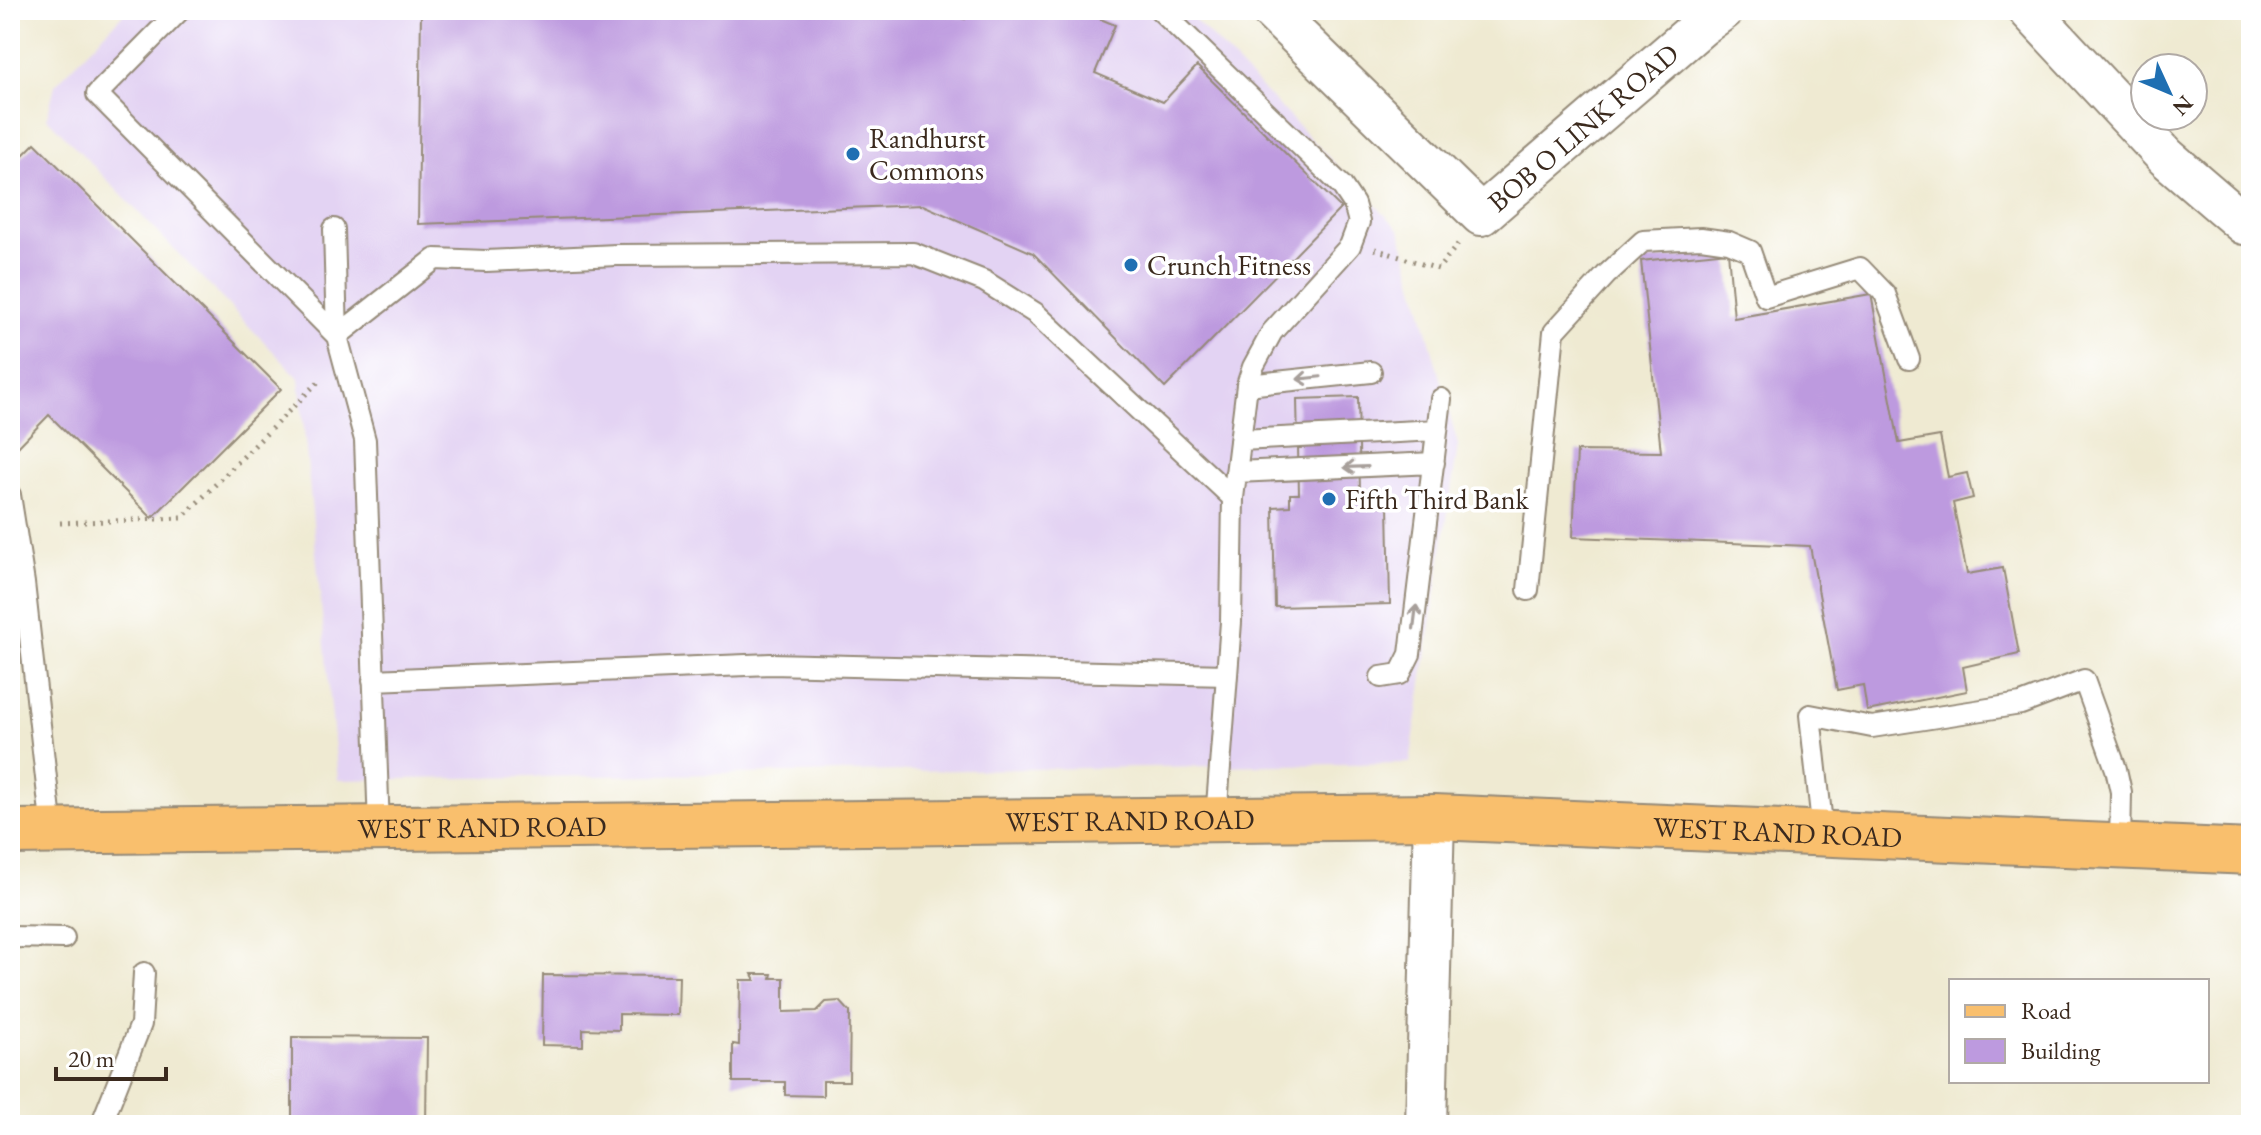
<svg xmlns="http://www.w3.org/2000/svg" width="2261" height="1135" font-family="'EB Garamond',serif">
<style>
.built{fill:#e3d3f3}
.building{fill:#bd9adf}
.lines{fill:none;stroke-linecap:round;stroke-linejoin:round}
.lane-casing{stroke:#958a78;stroke-width:24}
.street-casing{stroke:#958a78;stroke-width:44}
.primary-casing{stroke:#958a78;stroke-width:48}
.path{stroke:#958a78;stroke-width:5;stroke-dasharray:2 6;stroke-linecap:butt}
.lane{stroke:#fff;stroke-width:20}
.street{stroke:#fff;stroke-width:40}
.primary{stroke:#f9bf6d;stroke-width:44}
.oneway{stroke:#a79f9a}
.poi-dot{fill:#1f6fb2;stroke:#fff;stroke-width:3}
.labels{text-anchor:middle;dominant-baseline:central;stroke-width:7;stroke-linejoin:round;paint-order:stroke}
.street-label{font-size:28px;fill:#3b2a1e;stroke:#fff}
.poi-label{font-size:28px;fill:#3b2a1e;stroke:#fff;text-anchor:start}
</style>
<rect width="100%" height="100%" fill="#fff"/>
<filter id="ink" filterUnits="userSpaceOnUse"><feTurbulence type="fractalNoise" baseFrequency=".0125" numOctaves="2"/><feDisplacementMap in="SourceGraphic" scale="16" xChannelSelector="R" yChannelSelector="G"/><feConvolveMatrix kernelMatrix="1 2 1 2 8 2 1 2 1" color-interpolation-filters="sRGB"/></filter>
<filter id="wash" filterUnits="userSpaceOnUse"><feTurbulence type="fractalNoise" baseFrequency=".006" numOctaves="4" result="noise"/><feDisplacementMap in="SourceGraphic" scale="32" xChannelSelector="R" yChannelSelector="G"/><feGaussianBlur stdDeviation="1.8" result="paint"/><feColorMatrix in="noise" values="0 0 0 0 0 0 0 0 0 0 0 0 0 0 0 0 0 1.4 0 .05"/><feComposite in="paint" operator="in"/></filter>
<g filter="url(#wash)">
<rect width="100%" height="100%" fill="#efead2"/>
<path class="built" d="M127 10H1185L1400 230 1458 445 1410 763 338 780 299 378 47 118 55 85Z"/>
<g id="blocks">
<path class="building" d="M421 10H928L965 19 969 10H1079L1115 25 1095 73 1163 102 1197 66 1341 208 1165 388 1033 253 923 205 418 224Z
M35 143 281 389 152 518 49 415 13 452 10 449V168Z
M1728 252 1734 318 1871 294 1899 443 1940 436 1948 477 1967 473 1973 498 1953 503 1967 574 2003 568 2019 654 1963 667 1967 691 1867 711 1863 685 1837 690 1810 546 1573 537 1577 451 1661 452 1641 261Z
M1358 397 1360 492 1367 491V506L1388 505 1390 604 1275 607 1273 507 1290 506V494H1299L1297 399Z
M752 974H772L771 978H784V1012L817 1011 826 1002 840 1001 850 1012 849 1081H823V1096L785 1095V1082H733V1044L739 1045 740 980H755Z
M543 975 679 976 678 1015 619 1014V1030L583 1029V1046L542 1045Z
M292 1037 427 1038 426 1125H292Z"/>
</g>
</g>
<g filter="url(#ink)">
<use href="#blocks" fill-opacity="0" stroke="#958a78" stroke-width="2"/>
<g class="lines">
<g class="lane-casing">
<path id="lane" d="M180 10 97 94 337 336
M1160 10 1342 186 1354 204 1359 222 1350 246 1272 332 1253 367 1247 385 1233 498
M334 229 337 336
M1247 385 1371 372
M1240 440 1437 430
M1236 472 1434 463
M10 495 24 583 52 831
M1528 590 1554 332 1606 275 1643 241 1701 238 1729 242 1750 251 1766 297 1860 268 1885 294 1909 359
M1381 677 1400 674 1410 654 1441 399
M373 680 771 664 1227 675 1216 819
M379 828 365 440 337 336 435 259 486 261 617 255 913 253 984 281 1035 313 1233 498 1231 622 1227 675
M1823 833 1810 715 1872 727 2021 704 2084 680 2116 769 2121 792 2120 846
M10 937 64 938
M101 1125 141 1024 144 973"/>
</g>
<g class="street-casing">
<g id="street">
<path id="s1" d="M1271 10 1481 215 1701 26 1723 10"/>
<path d="M2029 10 2166 157 2244 224 2251 225"/>
<path d="M1426 1125 1434 817"/>
</g>
</g>
<g class="primary-casing">
<g id="primary">
<path id="s2" d="M10 832 1434 817 2251 852"/>
</g>
</g>
<path class="path" d="M10 156 14 151
M1375 249 1438 269 1458 244
M60 523 182 518 319 381"/>
<use href="#lane" class="lane"/>
<use href="#street" class="street"/>
<use href="#primary" class="primary"/>
</g>
<defs><path id="oneway-shaft" d="M-6 0H5M1.5-3L5.5 0L1.5 3" fill="none" stroke-width="1.6" stroke-linecap="round" stroke-linejoin="round" transform="scale(2)"/></defs>
<g class="oneway">
<use href="#oneway-shaft" transform="translate(1309 378) rotate(174)"/>
<use href="#oneway-shaft" transform="translate(1356 467) rotate(178)"/>
<use href="#oneway-shaft" transform="translate(1415 617) rotate(-83)"/>
</g>
</g>
<g class="poi-dot">
<circle cx="853" cy="154" r="8"/>
<circle cx="1131" cy="265" r="8"/>
<circle cx="1329" cy="499" r="8"/>
</g>
<g class="labels">
<g class="street-label">
<text stroke="none"><textPath href="#s1" startOffset="428">BOB O LINK ROAD</textPath></text>
<text stroke="none"><textPath href="#s2" startOffset="1120">WEST RAND ROAD</textPath></text>
<text stroke="none"><textPath href="#s2" startOffset="472">WEST RAND ROAD</textPath></text>
<text stroke="none"><textPath href="#s2" startOffset="1768">WEST RAND ROAD</textPath></text>
</g>
<g class="poi-label">
<text x="869" y="138">Randhurst<tspan x="869" dy="32">Commons</tspan></text>
<text x="1147" y="265">Crunch Fitness</text>
<text x="1345" y="499">Fifth Third Bank</text>
</g>
</g>
<rect width="2261" height="1135" fill="none" stroke="#fff" stroke-width="40"/>
<rect x="1949" y="979" width="260" height="104" fill="#ffffff" stroke="#b1aaa5" stroke-width="2"/>
<rect x="1965" y="1005" width="40" height="12" fill="#f9bf6d" stroke="#b1aaa5" stroke-width="2"/>
<text x="2021" y="1019" font-size="24" fill="#3b2a1e">Road</text>
<rect x="1965" y="1039" width="40" height="24" fill="#bd9adf" stroke="#b1aaa5" stroke-width="2"/>
<text x="2021" y="1059" font-size="24" fill="#3b2a1e">Building</text>
<g transform="translate(2169 92) rotate(134)"><circle r="38" fill="#ffffff" stroke="#b1aaa5" stroke-width="2"/>
<path d="M0-6L14 30L0 20L-14 30Z" fill="#1f6fb2"/>
<text y="-12" font-size="22" font-weight="bold" text-anchor="middle" fill="#3b2a1e">N</text>
</g>
<path d="M56 1067v12h110v-12" fill="none" stroke="#3b2a1e" stroke-width="4"/>
<text x="68" y="1067" font-size="24" fill="#3b2a1e" stroke="#ffffff" stroke-width="6" paint-order="stroke">20 m</text>
</svg>
